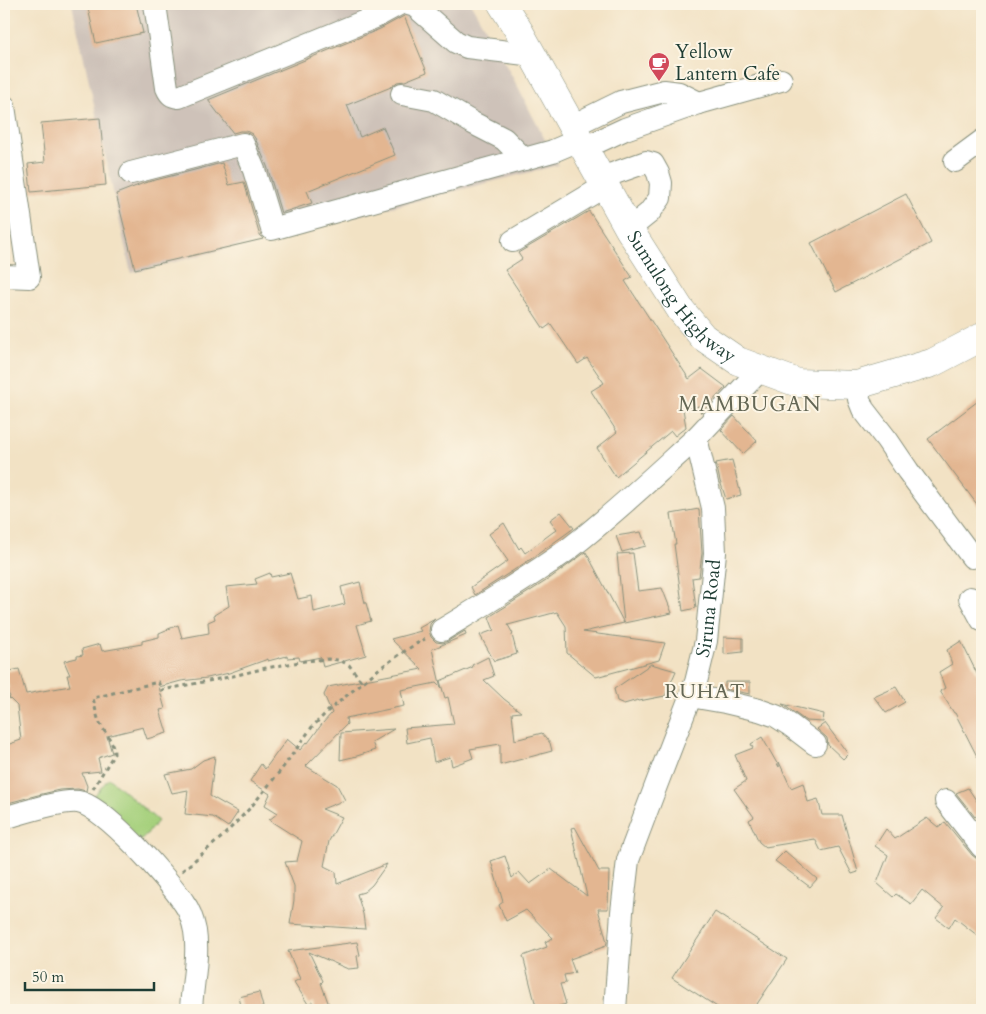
<svg xmlns="http://www.w3.org/2000/svg" width="986" height="1014" font-family="Cardo,serif">
<style>
.industrial{fill:#cec2b9}
.green{fill:#a5d07c;stroke:#628658}
.building{fill:#e3b691}
.lines{fill:none;stroke-linecap:round;stroke-linejoin:round}
.minor-casing{stroke:#88907c;stroke-width:24}
.major-casing{stroke:#88907c;stroke-width:29}
.path{stroke:#88907c;stroke-width:3;stroke-dasharray:4 4;stroke-linecap:butt}
.minor{stroke:#fff;stroke-width:22}
.major{stroke:#fff;stroke-width:28}
.labels{text-anchor:middle;dominant-baseline:central;stroke-width:4;stroke-linejoin:round;paint-order:stroke}
.poi-label{font-size:19px;fill:#1f3d34;stroke:#fcf5e5;text-anchor:start}
.street-label{font-size:19px;fill:#1f3d34;stroke:#fcf5e5}
.neighbourhood-label{font-size:20px;letter-spacing:1px;fill:#646755;stroke:#fcf5e5}
.quarter-label{font-size:21px;letter-spacing:1px;fill:#646755;stroke:#fcf5e5}
</style>
<rect width="100%" height="100%" fill="#fcf5e5"/>
<filter id="ink" filterUnits="userSpaceOnUse"><feTurbulence type="fractalNoise" baseFrequency=".02" numOctaves="2"/><feDisplacementMap in="SourceGraphic" scale="10" xChannelSelector="R" yChannelSelector="G"/><feConvolveMatrix kernelMatrix="1 2 1 2 8 2 1 2 1" color-interpolation-filters="sRGB"/></filter>
<filter id="wash" filterUnits="userSpaceOnUse"><feTurbulence type="fractalNoise" baseFrequency=".0096" numOctaves="4" result="noise"/><feDisplacementMap in="SourceGraphic" scale="20" xChannelSelector="R" yChannelSelector="G"/><feGaussianBlur stdDeviation="1.12" result="paint"/><feColorMatrix in="noise" values="0 0 0 0 0 0 0 0 0 0 0 0 0 0 0 0 0 1.4 0 .05"/><feComposite in="paint" operator="in"/></filter>
<g filter="url(#wash)">
<rect width="100%" height="100%" fill="#f2e2c4"/>
<path class="industrial" d="M72 4H471L513 78 558 165 131 273Z"/>
<path class="green" d="M109 778 158 821 138 844 89 802Z"/>
<g id="blocks">
<path class="building" d="M87 4H136L143 33 96 43Z
M404 16 427 72 405 81 397 82 391 87 347 105 360 137 383 127 395 155 307 191 312 203 281 213 267 166 255 138 252 134 246 131H240L233 133 208 100 380 29Z
M100 118 106 185 31 192 28 164 45 162 41 123Z
M222 163 229 185 244 182 259 233 263 239 135 269 116 194 144 183Z
M906 194 931 243 836 292 811 243Z
M589 211 632 277 625 281 689 379 702 369 726 387 701 413 699 406 683 409 686 427 675 436 671 431 616 477 597 448 617 432 591 391 604 383 587 358 578 364 551 324 544 329 505 270 522 259 518 253Z
M982 398V511L928 439Z
M734 416 757 441 743 454 721 430Z
M732 460 741 495 726 499 720 481 716 463Z
M699 509 702 553 699 577 692 578 696 608 683 611 674 544H676L671 514Z
M561 512 574 528 531 559 475 595 471 587 508 561 489 534 504 523 519 549 521 547 525 553 557 529 550 520Z
M641 532 646 546 622 552 616 536Z
M586 552 624 623 583 632 665 643 659 660 596 677 567 653 566 626 557 612 508 625 513 634 512 635 517 654 494 661 480 635 494 630 489 617 546 581Z
M633 553 638 591 662 588 672 613 624 623 617 554Z
M270 573 271 577 290 573 298 599 312 596 314 612 345 604 341 587 360 582 365 603H366L371 621 357 625 366 655 323 667 321 657 300 661 299 657 287 658V656L268 661V659L229 673 207 678 181 681 159 687 165 709 160 710 167 733 147 739 143 727 107 736 112 753 98 758 101 771 82 773 87 786 86 791 78 789 59 790 38 795 4 804V746L21 740 17 706 9 698 10 697 6 689 9 688 6 672 19 669 26 694 70 686 67 675H70L64 661 77 658V656L83 655 82 649 100 644 102 651 142 644V641L159 637V633L178 625 182 638 209 633 208 622 215 619 214 615 229 606 226 587 257 584 255 579Z
M435 619 430 624 429 631 431 637 436 642 443 643 448 641 465 631 466 635 432 649 441 688 436 683 401 690 404 706 346 718 347 724 306 766 337 785 345 800 322 809 342 817 329 841 324 866 336 872 337 884 387 864 372 885 364 892 357 894 363 914 365 929 290 924 294 900V886L285 862 297 861 302 841 269 820 278 813 265 805 270 794 250 781 261 764 265 769 287 739 300 750 307 742 308 743 322 724 332 713 324 695 328 687 422 669 391 639 421 631 419 628Z
M724 637 743 638V652L724 654Z
M961 641 982 684V766L955 713H954L940 691 945 688 939 672 952 664 947 650Z
M488 657 494 676 484 680 504 699 521 712 512 713 515 740 542 733 550 743 552 751 500 765V744L470 749 473 758 452 766 450 757 434 762 430 738 407 743 405 728 454 724 448 697 445 698 440 681 473 667 472 665Z
M651 664 676 671 665 696 639 701 638 700 624 704 617 701 614 689Z
M725 682H750V694L725 689Z
M896 687 905 702 886 713 874 697Z
M782 704 824 714 823 722 806 721Z
M825 723 848 754 843 759 828 745 827 738 817 729Z
M394 729 372 742 375 750 357 756 340 760 341 733Z
M762 737 779 767V762L791 788 803 783 808 802 818 799 822 815H842L858 872 852 874 838 847 821 851 815 839 765 847 759 842 749 820 754 817 734 789 746 781 735 755 753 748 751 744Z
M215 756 210 796 238 812 228 827 213 817 185 814 188 790 172 793 165 774 191 769 203 760Z
M968 788 982 809V812L975 817 956 793Z
M927 818 938 827 945 822 972 855 977 859 982 860V939L955 918 949 928 936 918 944 908 922 890 911 904 896 894 893 897 877 883 888 855 875 846 886 829 895 839Z
M575 827 599 871H609L608 909H598L607 942 606 946 570 959 575 973 564 975 566 983 560 984 566 1004 546 1010H537L523 956 547 947 545 942 553 938 526 910 506 921 499 905 503 902 491 861 505 856 512 878 519 872 530 884 551 869 587 896 571 828Z
M785 851 817 879 810 887 775 861Z
M715 912 787 959 753 1010H722L672 978Z
M357 942 360 955 357 956 359 968 348 969 309 952 323 981 321 983 329 1005 319 1010H315L313 1002 308 1004 294 982 300 979 288 951Z
M259 992 263 1007 252 1010H242L239 997Z"/>
</g>
</g>
<g filter="url(#ink)">
<use href="#blocks" fill-opacity="0" stroke="#88907c" stroke-width="1"/>
<g class="lines">
<g class="minor-casing">
<g id="minor">
<path d="M155 4 167 88C170 95 172 96 179 97L375 17 399 4"/>
<path d="M408 4 415 6 456 42 467 47 533 55"/>
<path d="M402 94 434 100 473 123 504 139 524 159"/>
<path d="M4 106 29 277 4 276"/>
<path d="M572 126 621 102 664 91 679 93 699 103"/>
<path d="M584 148 625 129 699 103 781 80"/>
<path d="M955 161 982 141"/>
<path d="M131 173 243 144 254 170 272 229 553 151 579 140"/>
<path d="M601 178 646 162 653 164 658 173 661 183 660 198 649 213 629 229"/>
<path d="M513 241 605 186"/>
<path d="M857 385 859 399 863 409 887 440 908 471 972 557"/>
<path d="M970 598 982 620"/>
<path d="M442 630C485 604 529 578 570 548 614 514 655 475 696 438"/>
<path d="M696 697 725 702 759 710 776 716 790 725 815 744"/>
<path d="M946 801 982 847"/>
<path d="M4 818C22 813 60 800 78 802 103 805 169 880 184 903 190 911 193 921 195 931 199 957 192 984 191 1010"/>
<path id="s1" d="M615 1010 622 912 628 860 657 783 696 682 706 641 715 553 713 508 696 438 760 370"/>
</g>
</g>
<g class="major-casing">
<g id="major">
<path id="s2" d="M502 4 519 31 629 229 680 309 703 337 738 361 798 383 857 385 932 363 982 337"/>
</g>
</g>
<path class="path" d="M93 789 114 754C114 741 104 733 99 721 96 714 95 706 93 698L158 682 162 690 229 677 266 668 305 661 328 659 339 660 349 665 362 682
M182 871 223 836 251 807 281 770 312 727 328 711 380 668 414 645 425 639"/>
<use href="#minor" class="minor"/>
<use href="#major" class="major"/>
</g>
</g>
<defs>
<g id="cafe-pin" transform="scale(1.125)"><path d="M0 17L-7.5 6A9.5 9.5 0 1 1 7.5 6Z" fill="#d1495b" stroke="#fcf5e5"/><path d="M-5.5-4.5H6V0H3Q3 3.5 0 3.5H-2.5Q-5.5 3.5-5.5 0ZM3-3.2v2h1.7v-2ZM-6 4.5H4V6H-6Z" fill="#fff"/></g>
</defs>
<g fill-rule="evenodd">
<use href="#cafe-pin" x="659" y="63"/>
</g>
<g class="labels">
<g class="poi-label">
<text x="675" y="52">Yellow<tspan x="675" dy="22">Lantern Cafe</tspan></text>
</g>
<g class="street-label">
<text stroke="none"><textPath href="#s2" startOffset="345">Sumulong Highway</textPath></text>
<text stroke="none"><textPath href="#s1" startOffset="416">Siruna Road</textPath></text>
</g>
<g class="neighbourhood-label">
<text x="705" y="691">RUHAT</text>
</g>
<g class="quarter-label">
<text x="750" y="404">MAMBUGAN</text>
</g>
</g>
<rect width="986" height="1014" fill="none" stroke="#fcf5e5" stroke-width="20"/>
<path d="M25 982v8h129v-8" fill="none" stroke="#1f3d34" stroke-width="2.5"/>
<text x="32" y="982" font-size="15" fill="#1f3d34" stroke="#fcf5e5" stroke-width="4" paint-order="stroke">50 m</text>
</svg>
